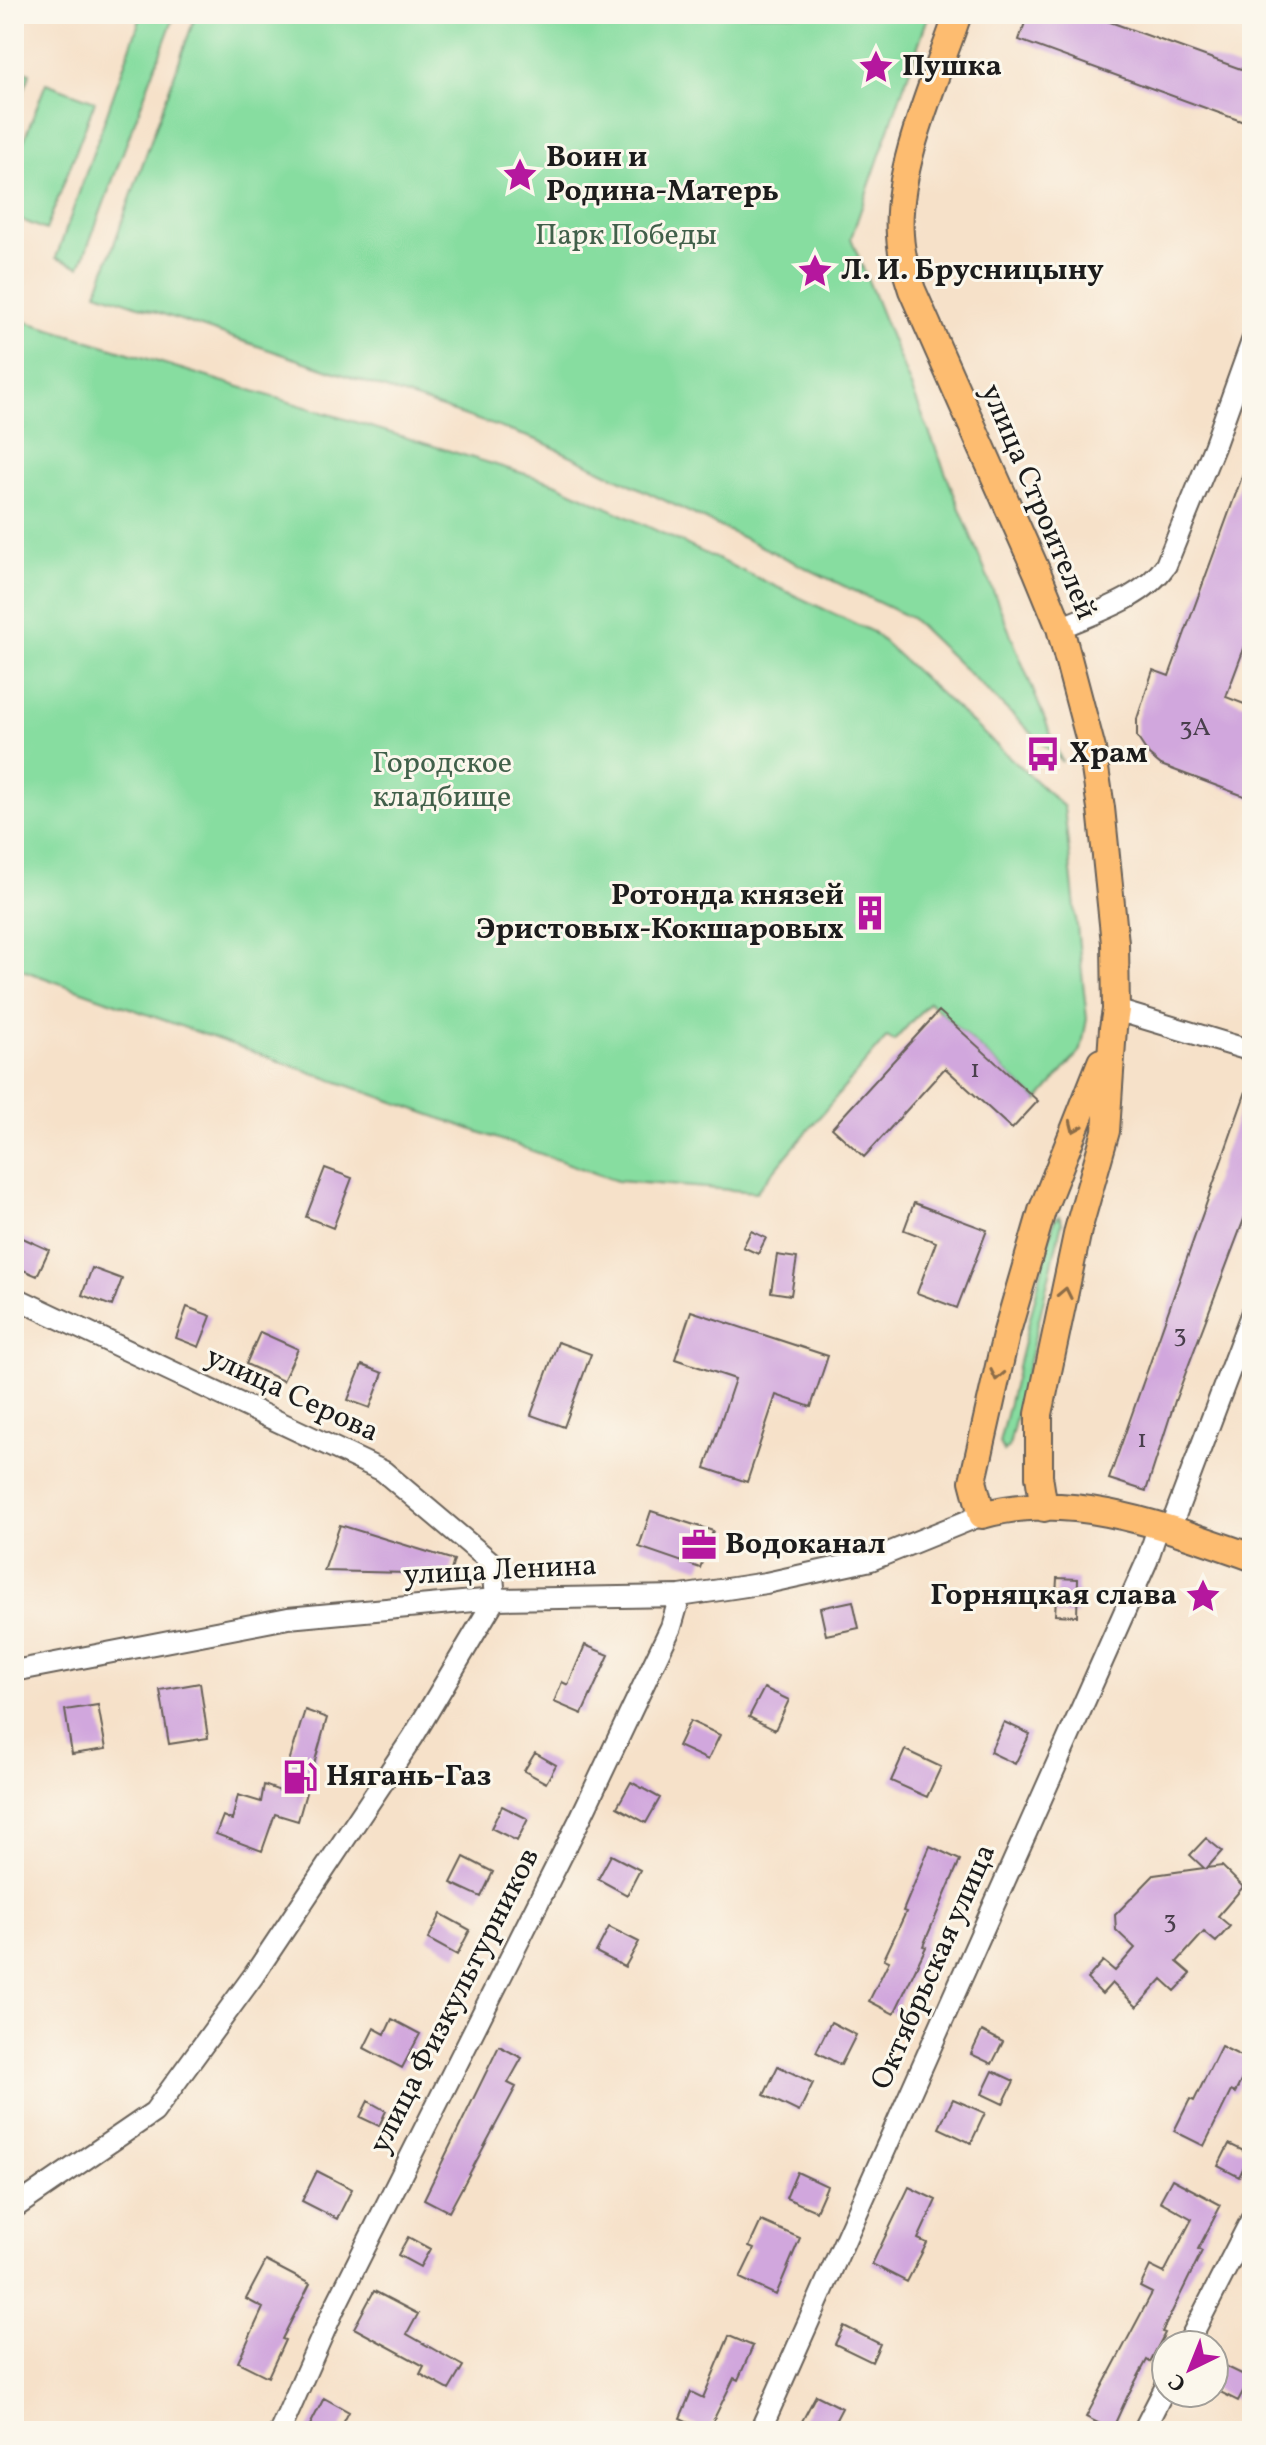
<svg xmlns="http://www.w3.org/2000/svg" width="1266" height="2445" font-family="Vollkorn,serif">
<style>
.green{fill:#87dda0;stroke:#527c5e;stroke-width:2}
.building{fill:#d1a7dd}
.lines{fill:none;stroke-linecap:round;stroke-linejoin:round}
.minor-casing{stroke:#686159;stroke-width:24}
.major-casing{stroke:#686159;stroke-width:30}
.minor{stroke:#fff;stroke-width:20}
.major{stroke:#fdbc70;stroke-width:26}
.oneway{stroke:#8c6c46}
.labels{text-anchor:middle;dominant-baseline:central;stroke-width:6;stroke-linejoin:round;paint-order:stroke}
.number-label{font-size:26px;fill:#493f4c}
.poi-label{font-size:30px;font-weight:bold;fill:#1c1c1c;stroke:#fbf7ec;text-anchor:start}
.park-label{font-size:30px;fill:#41604a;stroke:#fbf7ec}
.street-label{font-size:30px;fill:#1c1c1c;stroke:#fbf7ec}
</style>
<rect width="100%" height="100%" fill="#fbf7ec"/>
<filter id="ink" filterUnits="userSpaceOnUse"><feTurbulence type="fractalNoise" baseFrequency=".0125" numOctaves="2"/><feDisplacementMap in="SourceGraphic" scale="16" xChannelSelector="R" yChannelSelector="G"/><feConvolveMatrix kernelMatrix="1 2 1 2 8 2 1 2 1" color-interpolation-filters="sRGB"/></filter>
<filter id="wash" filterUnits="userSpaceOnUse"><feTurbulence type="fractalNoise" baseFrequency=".006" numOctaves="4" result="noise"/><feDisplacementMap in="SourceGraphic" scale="32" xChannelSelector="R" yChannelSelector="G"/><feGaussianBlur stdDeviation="1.8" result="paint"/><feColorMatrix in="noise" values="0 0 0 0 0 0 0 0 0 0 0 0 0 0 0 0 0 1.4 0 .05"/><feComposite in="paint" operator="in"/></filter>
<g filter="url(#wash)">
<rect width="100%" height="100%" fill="#f6e1c9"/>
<path class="green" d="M142 14H175L80 267 56 258Z
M196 14H929L851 238 1062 762 911 618 540 441 97 292Z
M14 68 30 73 14 120Z
M46 83 95 101 46 230 14 217V166Z
M14 318 555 483 873 632 1064 807 1087 1019 1081 1050 1038 1101 929 1002 894 1041 887 1037 756 1192 617 1181 14 967Z
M1059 1216 1062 1222 1009 1446 1004 1452 999 1443 1054 1221Z"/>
<g id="blocks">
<path class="building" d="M1028 14H1088L1252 73V125L1019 40Z
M1250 455 1252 627 1226 697 1252 707V799L1161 765 1149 755 1137 737V719L1153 670 1169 676Z
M860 914a10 10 0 1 1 20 0a10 10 0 1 1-20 0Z
M939 1011 1038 1101 1012 1129 945 1068 864 1157 832 1128Z
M1250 1080 1252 1198 1175 1401 1146 1491 1109 1479Z
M325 1168 352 1178 333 1228 306 1217Z
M914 1203 987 1230 957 1308 917 1293 936 1242 904 1230Z
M751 1231 766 1238 758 1254 743 1247Z
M14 1234 49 1250 37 1276 14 1266Z
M777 1255 797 1258 791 1295 771 1292Z
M92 1268 122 1279 112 1306 82 1295Z
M187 1307 211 1316 199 1347 176 1338Z
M691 1311 828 1356 811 1407 776 1395 747 1482 705 1468 735 1379 675 1359Z
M260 1332 298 1349 283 1381 246 1364Z
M558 1342 591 1354 564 1427 531 1415Z
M362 1365 383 1373 370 1408 348 1400Z
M651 1511 713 1531 700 1568 639 1547Z
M340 1525 454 1560 450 1574 324 1571Z
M1057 1578 1078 1579 1077 1616 1055 1615Z
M853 1601 859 1628 826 1635 820 1608Z
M585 1645 609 1655 582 1714 554 1702 562 1682 568 1685Z
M200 1683 208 1738 169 1744 160 1690Z
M764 1688 789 1700 775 1730 749 1717Z
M98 1705 106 1749 72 1754 65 1710Z
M305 1710 327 1718 298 1821 275 1814 262 1851 216 1834 223 1816 232 1820 238 1795 261 1802 264 1785 280 1791Z
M690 1721 720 1735 708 1760 678 1746Z
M1004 1722 1030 1734 1015 1764 990 1752Z
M905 1750 941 1767 927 1797 891 1781Z
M535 1753 556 1765 546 1783 524 1771Z
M631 1782 660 1798 646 1823 617 1807Z
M502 1806 528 1819 517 1841 491 1828Z
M1206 1838 1222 1851 1207 1868 1222 1866 1243 1887 1218 1916 1230 1926 1216 1942 1204 1932 1177 1962 1191 1974 1175 1991 1162 1979 1137 2007 1112 1983 1102 1994 1087 1979 1103 1961 1115 1971 1135 1948 1116 1930 1115 1915 1154 1875 1204 1868 1190 1855Z
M930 1846 960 1860 923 1946 926 1947 894 2014 869 2001 889 1961 884 1959 906 1912 903 1911Z
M611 1855 640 1870 627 1895 598 1879Z
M464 1857 493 1872 481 1897 451 1883Z
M441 1914 470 1930 457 1955 428 1939Z
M609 1927 639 1942 625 1967 596 1952Z
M392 2019 420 2034 402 2068 364 2048 374 2028 385 2034Z
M831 2022 856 2035 841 2065 816 2052Z
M982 2031 1003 2042 992 2064 971 2054Z
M499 2046 522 2058 508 2083 516 2087 449 2212 424 2199Z
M1221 2046 1251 2061 1235 2093 1231 2091 1204 2146 1174 2131 1190 2099 1194 2101Z
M778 2066 813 2083 799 2112 764 2095Z
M993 2071 1014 2081 1003 2104 982 2094Z
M953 2099 985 2113 971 2143 939 2128Z
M368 2101 386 2111 379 2126 360 2117Z
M1229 2144 1250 2154 1239 2177 1218 2166Z
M317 2171 352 2189 337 2219 302 2201Z
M797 2172 827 2186 816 2211 786 2198Z
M1172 2179 1221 2205 1198 2249 1202 2251 1162 2332 1165 2333 1150 2362 1147 2360 1128 2395 1112 2430 1086 2417 1152 2293 1140 2287 1150 2266 1164 2273 1192 2219 1160 2201Z
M909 2187 936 2200 918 2239 927 2243 907 2282 872 2264Z
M761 2221 800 2238 776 2295 740 2278 754 2249 749 2247Z
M408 2237 430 2249 420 2267 398 2255Z
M266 2261 310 2284 282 2339 285 2340 268 2377 238 2362 263 2308 246 2299Z
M374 2291 418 2314 407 2334 463 2366 449 2390 420 2374 424 2366 354 2328Z
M844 2326 880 2344 872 2362 835 2344Z
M729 2336 753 2346 738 2380 734 2378 708 2431 680 2418 691 2392 703 2398Z
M1219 2363 1250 2378 1238 2401 1214 2389V2374Z
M816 2395 842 2408 830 2431H817L801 2423Z
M324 2398 349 2412 339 2431H307Z"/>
</g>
</g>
<g filter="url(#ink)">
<use href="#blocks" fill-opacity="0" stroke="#686159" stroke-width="2"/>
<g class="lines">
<g class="minor-casing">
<path id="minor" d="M1060 628C1096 612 1143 599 1166 565L1214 447 1252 341
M1116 1010 1252 1051
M14 1297 383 1471 492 1563 495 1599 413 1737 254 1975 154 2112 14 2208
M1170 1529 1252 1312
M14 1671 288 1618 495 1599 680 1596 766 1583 871 1560 982 1515
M1187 2345 1252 2218
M280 2431 334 2309 580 1819 671 1627 680 1596
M760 2431 1147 1561 1159 1525
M1143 2431 1166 2386"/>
</g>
<g class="major-casing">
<path id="major" d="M958 14C936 79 895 167 900 235 901 254 906 272 912 290L1037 572 1060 628 1092 749 1101 808 1115 943 1116 1010 1113 1028 1106 1131 1078 1230 1039 1414V1476L1044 1508
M1101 1062 1042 1211 1006 1335 973 1481 982 1515C1072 1489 1168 1528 1252 1557"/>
</g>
<use href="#minor" class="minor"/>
<use href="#major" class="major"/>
</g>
<defs><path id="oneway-chevron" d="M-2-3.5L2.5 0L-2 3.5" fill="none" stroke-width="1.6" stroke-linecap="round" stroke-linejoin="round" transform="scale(2)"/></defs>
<g class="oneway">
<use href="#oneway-chevron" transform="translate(1075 1127) rotate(114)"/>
<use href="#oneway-chevron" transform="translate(1065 1293) rotate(-78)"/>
<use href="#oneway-chevron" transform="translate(997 1375) rotate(102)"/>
</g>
</g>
<defs>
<g id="sight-bare" transform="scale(2.76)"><path d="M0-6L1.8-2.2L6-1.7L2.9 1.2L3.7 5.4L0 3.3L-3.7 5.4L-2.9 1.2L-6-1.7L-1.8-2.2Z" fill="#b5179e" stroke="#fbf7ec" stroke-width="2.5" paint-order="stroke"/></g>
<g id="bus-bare" transform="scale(2.76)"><path d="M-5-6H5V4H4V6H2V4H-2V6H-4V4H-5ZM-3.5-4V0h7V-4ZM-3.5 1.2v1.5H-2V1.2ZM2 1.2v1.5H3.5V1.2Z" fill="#b5179e" stroke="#fbf7ec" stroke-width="2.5" paint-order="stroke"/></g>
<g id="building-bare" transform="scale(2.76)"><path d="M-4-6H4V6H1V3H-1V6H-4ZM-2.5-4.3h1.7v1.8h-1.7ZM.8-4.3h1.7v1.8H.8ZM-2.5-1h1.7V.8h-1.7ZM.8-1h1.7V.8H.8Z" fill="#b5179e" stroke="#fbf7ec" stroke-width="2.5" paint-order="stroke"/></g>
<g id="office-bare" transform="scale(2.76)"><path d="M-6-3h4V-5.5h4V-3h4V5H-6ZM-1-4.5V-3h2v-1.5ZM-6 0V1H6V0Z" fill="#b5179e" stroke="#fbf7ec" stroke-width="2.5" paint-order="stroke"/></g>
<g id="fuel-bare" transform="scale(2.76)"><path d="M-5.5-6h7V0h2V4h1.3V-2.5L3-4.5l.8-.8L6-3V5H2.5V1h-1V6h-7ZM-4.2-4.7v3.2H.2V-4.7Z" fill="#b5179e" stroke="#fbf7ec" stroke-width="2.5" paint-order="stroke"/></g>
</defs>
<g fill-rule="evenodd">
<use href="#sight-bare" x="876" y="67"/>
<use href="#sight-bare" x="520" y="175"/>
<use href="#sight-bare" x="815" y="271"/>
<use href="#bus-bare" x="1043" y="754"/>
<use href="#building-bare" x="870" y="913"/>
<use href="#office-bare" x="699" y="1545"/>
<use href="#sight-bare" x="1203" y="1596"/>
<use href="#fuel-bare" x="300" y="1777"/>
</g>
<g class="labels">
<g class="number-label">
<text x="1195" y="728">3А</text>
<text x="975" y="1070">1</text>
<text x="1180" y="1335">3</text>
<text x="1142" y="1440">1</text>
<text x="1170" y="1921">3</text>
</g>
<g class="poi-label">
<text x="902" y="67">Пушка</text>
<text x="546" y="158">Воин и<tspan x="546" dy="34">Родина-Матерь</tspan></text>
<text x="841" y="271">Л. И. Брусницыну</text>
<text x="1069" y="754">Храм</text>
<text x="844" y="896" text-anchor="end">Ротонда князей<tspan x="844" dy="34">Эристовых-Кокшаровых</tspan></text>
<text x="725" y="1545">Водоканал</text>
<text x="1177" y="1596" text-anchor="end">Горняцкая слава</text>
<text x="326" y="1777">Нягань-Газ</text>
</g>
<g class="park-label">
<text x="626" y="236">Парк Победы</text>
<text x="442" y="764">Городское<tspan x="442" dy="34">кладбище</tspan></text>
</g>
<g class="street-label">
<text transform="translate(1038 502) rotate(67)">улица Строителей</text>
<text transform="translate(292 1395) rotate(25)">улица Серова</text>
<text transform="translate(500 1571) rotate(-3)">улица Ленина</text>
<text transform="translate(934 1967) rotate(-66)">Октябрьская улица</text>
<text transform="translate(455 2001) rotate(-63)">улица Физкультурников</text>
</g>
</g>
<rect width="1266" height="2445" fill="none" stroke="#fbf7ec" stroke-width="48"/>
<g transform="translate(1190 2369) rotate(223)"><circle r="38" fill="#fbf7ec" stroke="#a29f99" stroke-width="2"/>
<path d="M0-6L14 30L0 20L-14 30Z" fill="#b5179e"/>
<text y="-12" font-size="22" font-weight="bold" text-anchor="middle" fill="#1c1c1c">С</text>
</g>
</svg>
